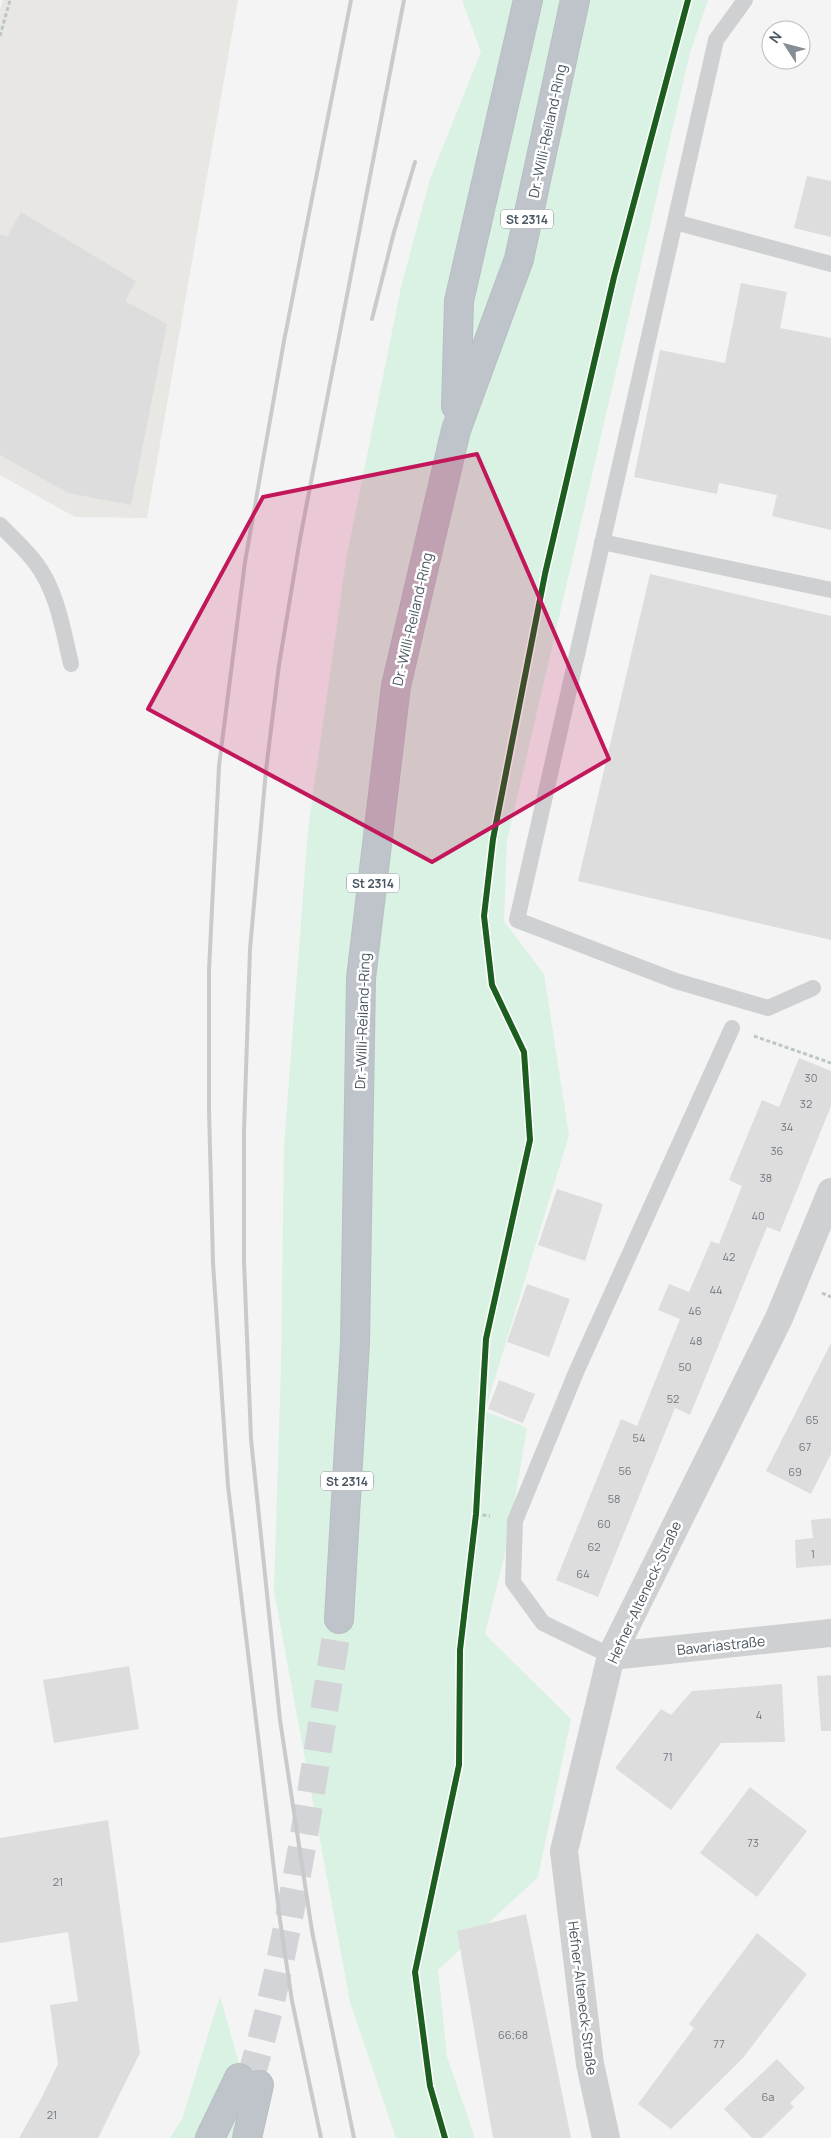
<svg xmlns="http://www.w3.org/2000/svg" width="831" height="2138" font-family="Manrope,sans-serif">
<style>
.commercial{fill:#e8e7e3}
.green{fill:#d9f2e3}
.building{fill:#ddddde}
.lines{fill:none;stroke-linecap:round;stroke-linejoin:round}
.highway-tunnel{stroke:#d2d4d7;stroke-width:28;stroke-dasharray:28 14;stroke-linecap:butt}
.highway-casing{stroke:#b9bec3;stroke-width:30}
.path{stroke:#bcc7c4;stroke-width:3;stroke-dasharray:4 2.5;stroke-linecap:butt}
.lane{stroke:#ced0d2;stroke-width:16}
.street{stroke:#ced0d2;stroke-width:28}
.highway{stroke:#bec4c9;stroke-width:28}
.rail{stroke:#c9cacc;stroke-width:4}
.cycleway-casing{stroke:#fff;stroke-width:9}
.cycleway{stroke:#1b5e20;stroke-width:6}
.marked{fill:#c2185b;fill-opacity:0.2;stroke:#c2185b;stroke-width:4;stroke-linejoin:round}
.labels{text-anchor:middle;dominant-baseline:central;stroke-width:5;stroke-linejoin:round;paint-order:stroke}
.number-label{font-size:11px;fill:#707881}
.shield{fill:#fff;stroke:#808990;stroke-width:1}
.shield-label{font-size:12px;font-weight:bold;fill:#4a5661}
.street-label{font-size:14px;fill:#4a5661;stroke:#fff}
</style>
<rect width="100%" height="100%" fill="#f4f4f4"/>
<path class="commercial" d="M3 0H238L147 518 75 517 0 475V9Z"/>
<path class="green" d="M462 0H708L690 53 507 841 504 921 544 974 569 1135 485 1411 527 1428 508 1541 485 1634 571 1719 538 1877 438 1970 447 2057 475 2138H396L350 2002 274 1591 281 1367 284 1146 308 830 346 560 401 287 430 179 481 52Z
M220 1996 260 2138H170L182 2119Z"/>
<path class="building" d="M807 176 831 181V237L794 228Z
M21 212 136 281 125 301 167 324 131 505 68 493 0 455V234L7 237Z
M741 283 787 292 780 328 831 338V530L772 516 777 495 719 483 717 494 634 477 660 350 725 363Z
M650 574 831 616V940L578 881Z
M799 1058 831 1071V1106L780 1232 767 1227 690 1415 675 1408 598 1597 556 1580 621 1419 637 1426 680 1319 658 1310 669 1284 689 1292 711 1241 719 1244 742 1186 729 1180 762 1100 779 1107Z
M557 1189 603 1204 585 1261 538 1245Z
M527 1284 570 1299 549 1357 507 1342Z
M831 1343V1454L811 1494 766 1471Z
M499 1380 535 1394 523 1423 488 1409Z
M831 1518V1565L796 1568 795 1540 813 1538 811 1520Z
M129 1666 139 1729 54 1743 43 1680Z
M831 1675V1731H821L817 1676Z
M782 1684 785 1742 721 1743 671 1810 615 1768 661 1709 671 1715 692 1691Z
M750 1787 807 1831 757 1897 700 1853Z
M108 1820 140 2053 98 2138H19L42 2097 58 2064 50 2005 78 2001 68 1932 0 1943V1838Z
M526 1914 571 2138H493L457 1931Z
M757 1933 807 1974 743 2058 671 2129 638 2104 694 2028 689 2024Z
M777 2059 805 2088 790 2103 794 2107 762 2138H752L724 2109Z"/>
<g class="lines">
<path class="highway-tunnel" d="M250 2080C294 1932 313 1771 339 1619"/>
<g class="highway-casing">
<path id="highway" d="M456 406 459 301 528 0
M339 1619 355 1343 361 978 396 686 456 430 519 259 575 0
M210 2138 239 2078
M247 2138 259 2085"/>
</g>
<path class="path" d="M0 36 10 0
M754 1036 831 1063
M822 1293 831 1297
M476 1514 490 1516"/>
<path class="lane" d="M745 0 716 40 517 920 676 981 768 1008 813 988
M675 222 831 264
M0 525C12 537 25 549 35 562 57 590 63 630 71 664
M602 542 831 590
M611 1656 543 1623 513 1582 515 1521 577 1370 732 1028"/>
<path class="street" d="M611 1656 831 1633
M606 2138 590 2064 564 1851 611 1656 779 1318 831 1192"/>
<use href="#highway" class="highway"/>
<path class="rail" d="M372 319 394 232 415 162
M321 2138 292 2001 280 1920 228 1486 213 1263 209 1109V970L219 766 245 562 284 341 351 0
M354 2138 312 1931 280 1720 251 1439 244 1261V1131L250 949 266 770 279 665 300 539 404 0"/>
<g class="cycleway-casing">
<path id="cycleway" d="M445 2138 430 2086 415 1972 459 1765 460 1650 476 1514 486 1339 530 1140 524 1052 492 985 484 916 493 839 545 574 614 277 688 0"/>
</g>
<use href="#cycleway" class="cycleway"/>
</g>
<path class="marked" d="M477 454 609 759 432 862 148 709 263 497Z"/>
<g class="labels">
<g class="number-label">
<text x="811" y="1077">30</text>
<text x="806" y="1103">32</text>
<text x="787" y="1126">34</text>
<text x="777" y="1150">36</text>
<text x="766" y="1177">38</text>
<text x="758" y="1215">40</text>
<text x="729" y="1256">42</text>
<text x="716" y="1289">44</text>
<text x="695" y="1310">46</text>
<text x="696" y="1340">48</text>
<text x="685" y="1366">50</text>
<text x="673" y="1398">52</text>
<text x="812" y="1419">65</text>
<text x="639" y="1437">54</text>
<text x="805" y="1446">67</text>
<text x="625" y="1470">56</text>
<text x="795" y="1471">69</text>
<text x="614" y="1498">58</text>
<text x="604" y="1523">60</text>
<text x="594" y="1546">62</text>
<text x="813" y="1553">1</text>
<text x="583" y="1573">64</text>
<text x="759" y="1714">4</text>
<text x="668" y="1756">71</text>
<text x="753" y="1842">73</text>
<text x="58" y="1881">21</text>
<text x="513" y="2034">66;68</text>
<text x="719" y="2043">77</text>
<text x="768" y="2096">6a</text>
<text x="52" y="2114">21</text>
</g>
<g class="shield">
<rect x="501" y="209.5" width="52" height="19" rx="4"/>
<rect x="347" y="873.5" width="52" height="19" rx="4"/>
<rect x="321" y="1471.5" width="52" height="19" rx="4"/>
</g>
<g class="shield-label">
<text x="527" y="219">St 2314</text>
<text x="373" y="883">St 2314</text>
<text x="347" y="1481">St 2314</text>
</g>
<g class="street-label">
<text transform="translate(547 131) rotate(-78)">Dr.-Willi-Reiland-Ring</text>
<text transform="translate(412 619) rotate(-77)">Dr.-Willi-Reiland-Ring</text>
<text transform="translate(362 1021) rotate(-88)">Dr.-Willi-Reiland-Ring</text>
<text transform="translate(644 1592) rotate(-65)">Hefner-Alteneck-Straße</text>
<text transform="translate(721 1645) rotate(-6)">Bavariastraße</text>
<text transform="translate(583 1998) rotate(83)">Hefner-Alteneck-Straße</text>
</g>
</g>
<g transform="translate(786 45) rotate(306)"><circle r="24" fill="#ffffff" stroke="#b7bbc0"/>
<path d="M0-4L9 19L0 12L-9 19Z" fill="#868d94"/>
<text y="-8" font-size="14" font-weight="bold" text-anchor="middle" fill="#4a5661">N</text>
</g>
</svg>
